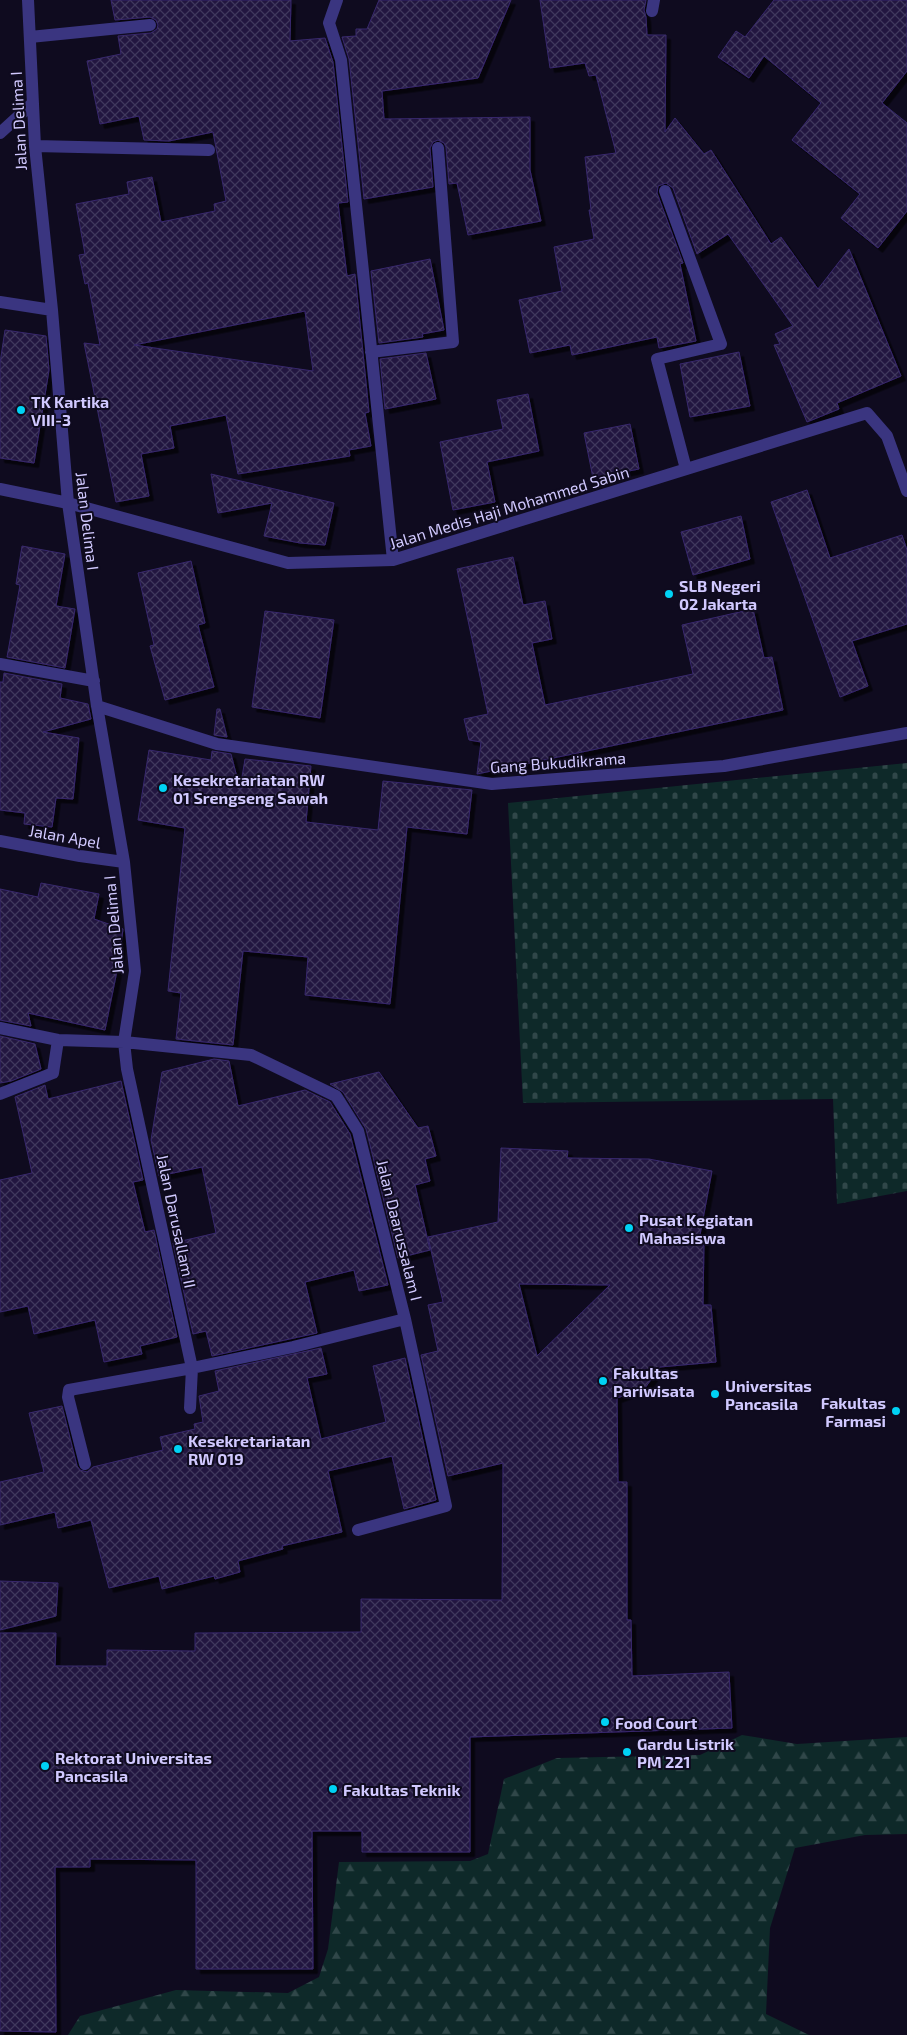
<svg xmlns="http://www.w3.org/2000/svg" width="907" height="2035" font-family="'Exo 2',sans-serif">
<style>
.forest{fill:url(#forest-firs)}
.cemetery{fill:url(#cemetery-stones)}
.building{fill:url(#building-cross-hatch);stroke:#38286d;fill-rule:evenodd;filter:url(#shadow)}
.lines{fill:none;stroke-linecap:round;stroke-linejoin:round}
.minor{stroke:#3a3580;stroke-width:12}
.poi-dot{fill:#00d2f4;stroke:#0f0b1f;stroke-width:2}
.labels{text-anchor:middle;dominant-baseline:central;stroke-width:4;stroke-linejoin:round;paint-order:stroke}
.street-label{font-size:16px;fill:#d1c9ff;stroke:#0f0b1f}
.poi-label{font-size:16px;font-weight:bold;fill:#d1c9ff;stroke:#0f0b1f;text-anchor:start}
</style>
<defs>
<pattern id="forest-firs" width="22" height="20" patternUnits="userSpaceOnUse" patternTransform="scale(1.25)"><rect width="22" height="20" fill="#0e2929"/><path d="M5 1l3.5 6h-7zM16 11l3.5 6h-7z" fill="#304749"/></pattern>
<pattern id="cemetery-stones" width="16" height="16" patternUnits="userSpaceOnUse" patternTransform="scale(1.25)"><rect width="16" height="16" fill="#0e2929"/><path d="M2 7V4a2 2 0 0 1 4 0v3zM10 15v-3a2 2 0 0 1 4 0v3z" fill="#304749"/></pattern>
<pattern id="building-cross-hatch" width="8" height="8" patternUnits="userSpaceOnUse" patternTransform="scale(1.25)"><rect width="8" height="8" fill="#211740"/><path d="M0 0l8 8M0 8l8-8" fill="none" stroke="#40375d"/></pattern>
<filter id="shadow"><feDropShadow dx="4.5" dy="4.5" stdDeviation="0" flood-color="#0009"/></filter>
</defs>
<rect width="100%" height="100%" fill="#0f0b1f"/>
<path class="forest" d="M742 1735 797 1744 907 1737V1834L865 1835 795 1848 770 1928 766 2014 809 2035H68L80 2016 176 1990 288 1993 319 1977 328 1949 339 1862 470 1861 488 1854 504 1779 557 1758 700 1755Z"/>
<path class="cemetery" d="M907 763V1191L837 1204 833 1099 523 1103 508 803Z"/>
<path class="building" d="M111 0H291L290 41 325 38 333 62 348 202 338 203 347 276 355 274 369 412 365 413 371 446 349 450 350 456 238 474 226 415 170 426 174 448 141 454 149 496 116 502 84 343 100 345 88 283 85 284 79 255 85 254 76 204 129 194 127 182 152 177 161 222 215 211 214 204 226 201 213 132 169 141 144 140 139 116 100 124 87 61 121 54 118 36 151 33 157 29 158 25 156 20 150 17 115 20ZM305 311 313 371 134 345Z
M379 0H511L478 78 382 91 384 119 530 117V170L541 221 468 235 457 183 449 184 446 147 444 143 438 140 433 142 430 148 433 187 364 199 349 59 342 37 356 36V29H367Z
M540 0H646L644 10 646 17 647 35H666L665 132 675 118 704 154 711 150 771 244 781 237 818 289 849 249 901 376 837 403 839 409 807 422 774 345 780 344 775 334 793 326 728 234 697 254 673 188 666 183 658 186 657 193 683 263 680 264 696 341 659 348 657 337 572 355 570 345 530 353 519 300 562 291 554 247 594 239 589 210H591L585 157 616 153 596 75 589 76 585 63 550 68Z
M774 0H907V71L882 103 907 123V211L878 248 841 218 860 194 792 140 821 103 764 56 749 78 718 57 736 31 745 37Z
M430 259 444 330 422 334 423 337 379 343 371 271Z
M5 330 46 336 49 370 34 463 0 458V363Z
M739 352 750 406 690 417 680 364Z
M426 353 436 399 385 409 380 359Z
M528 394 539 451 487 462 495 502 453 510 440 442 503 429 497 400Z
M630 424 639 469 593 478 584 433Z
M211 474 334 503 325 545 300 543 264 536 272 503 218 513Z
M807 490 830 558 902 535 907 550V624L852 641 868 686 840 697 771 502Z
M741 516 750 559 693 575 681 532Z
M22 546 65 554 56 606 75 609 65 668 7 657 20 585 16 584Z
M513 557 523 605 545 601 552 639 532 643 545 705 693 674 682 625 753 609 764 658 772 657 783 710 477 774 481 742 469 740 464 719 488 714 457 569Z
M191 561 205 623 198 625 214 687 165 700 150 646 154 645 138 573Z
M265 611 334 620 320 718 252 707Z
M4 673 62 684 60 698 88 704 91 719 43 732 79 738 73 799 56 798 52 827 24 824 25 813 0 810V682H3Z
M217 709H220L227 737 214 735Z
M149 750 211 760 212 751 231 754 240 789 245 759 311 766 306 822 378 830 383 781 472 790 467 834 407 827 390 1004 305 995 308 957 243 951 233 1045 176 1039 181 993 168 991 185 828 138 820Z
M41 883 99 894 94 919 123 929 119 961 105 1030 28 1013 31 1026 0 1020V889L38 897Z
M0 1036 35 1044 41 1069 11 1081 0 1083Z
M214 1059 229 1061 238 1106 305 1090 330 1102 350 1134 388 1285 359 1291 354 1270 305 1282 317 1333 212 1356 206 1331 193 1334 173 1243 216 1233 202 1167 159 1176 151 1140 162 1072Z
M379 1072 418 1128 428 1126 436 1156 425 1159 430 1181 415 1185 430 1250 398 1258 366 1129 343 1092 330 1084Z
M121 1081 143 1180 133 1182 145 1232 154 1230 177 1337 140 1346 142 1354 104 1362 95 1320 34 1334 28 1306 0 1312V1180L32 1173 15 1097 45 1085 48 1099Z
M501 1148 568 1151 567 1158 649 1159 712 1171 699 1240 704 1241 703 1305H711L716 1362 660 1367 645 1388 617 1398 618 1482H627V1620H631L632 1676 729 1672 732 1728 470 1737V1852H362V1831H312L313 1969H196V1860L90 1859V1867H55L56 2032 0 2031V1633H56L55 1666H107V1650L195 1651V1633L361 1632V1599L502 1600 503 1463 448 1476 421 1355 438 1351 428 1305 443 1302 428 1237 498 1222ZM519 1284 610 1285 537 1356Z
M321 1348 327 1374 307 1378 321 1439 386 1422 373 1366 405 1358 436 1500 404 1509 392 1456 328 1471 342 1532 282 1546 283 1549 238 1561 240 1572 215 1579 214 1576 162 1589 159 1576 109 1588 91 1520 58 1528 55 1512 0 1525V1482L44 1472 29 1413 62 1406 77 1466 80 1470 87 1472 93 1467 163 1450 160 1437 195 1429 194 1424 203 1422 199 1396 219 1391 215 1371Z
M0 1581 58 1583 56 1616 0 1630Z"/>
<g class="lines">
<path class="minor" d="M28 0 35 146 52 310 68 503 97 706 124 862 135 971 124 1042 127 1069 192 1368 190 1408
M337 0 329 23 341 60 393 560
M652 11 654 0
M30 37 150 25
M0 133 33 103
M35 146 209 150
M665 191 721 344 657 359 686 469
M0 302 52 310
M371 352 453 342 438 148
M0 489 68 503 288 563 393 560 867 413 887 436 907 491
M0 664 94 681
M97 706 217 744 492 784 724 766 907 733
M0 841 80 856 124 862
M0 1028 58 1040 124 1042 251 1055 336 1096 358 1131 405 1319 446 1506 358 1530
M0 1094 53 1073 58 1040
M85 1464 68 1397 69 1390 192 1368 293 1347 405 1319"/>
</g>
<g class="poi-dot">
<circle cx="21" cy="410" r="5"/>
<circle cx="669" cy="594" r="5"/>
<circle cx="163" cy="788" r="5"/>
<circle cx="629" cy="1228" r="5"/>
<circle cx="603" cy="1381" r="5"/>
<circle cx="715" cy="1394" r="5"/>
<circle cx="896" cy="1411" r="5"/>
<circle cx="178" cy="1449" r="5"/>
<circle cx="605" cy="1722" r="5"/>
<circle cx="627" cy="1752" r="5"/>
<circle cx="45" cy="1766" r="5"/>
<circle cx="333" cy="1789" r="5"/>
</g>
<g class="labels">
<g class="street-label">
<text transform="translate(18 121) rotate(-93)">Jalan Delima I</text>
<text transform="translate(509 507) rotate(-17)">Jalan Medis Haji Mohammed Sabin</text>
<text transform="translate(88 521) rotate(83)">Jalan Delima I</text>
<text transform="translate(558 762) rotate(-4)">Gang Bukudikrama</text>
<text transform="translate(65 836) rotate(10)">Jalan Apel</text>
<text transform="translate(113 925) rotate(-95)">Jalan Delima I</text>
<text transform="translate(177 1221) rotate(78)">Jalan Darusallam II</text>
<text transform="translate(400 1230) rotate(76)">Jalan Daarussalam I</text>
</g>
<g class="poi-label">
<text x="31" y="401">TK Kartika<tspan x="31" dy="18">VIII-3</tspan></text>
<text x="679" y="585">SLB Negeri<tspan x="679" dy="18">02 Jakarta</tspan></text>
<text x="173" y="779">Kesekretariatan RW<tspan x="173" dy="18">01 Srengseng Sawah</tspan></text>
<text x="639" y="1219">Pusat Kegiatan<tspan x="639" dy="18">Mahasiswa</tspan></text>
<text x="613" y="1372">Fakultas<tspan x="613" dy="18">Pariwisata</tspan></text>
<text x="725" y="1385">Universitas<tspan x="725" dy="18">Pancasila</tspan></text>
<text x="886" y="1402" text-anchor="end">Fakultas<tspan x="886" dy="18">Farmasi</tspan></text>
<text x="188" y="1440">Kesekretariatan<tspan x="188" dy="18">RW 019</tspan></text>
<text x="615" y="1722">Food Court</text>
<text x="637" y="1743">Gardu Listrik<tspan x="637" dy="18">PM 221</tspan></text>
<text x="55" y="1757">Rektorat Universitas<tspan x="55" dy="18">Pancasila</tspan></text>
<text x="343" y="1789">Fakultas Teknik</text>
</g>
</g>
</svg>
